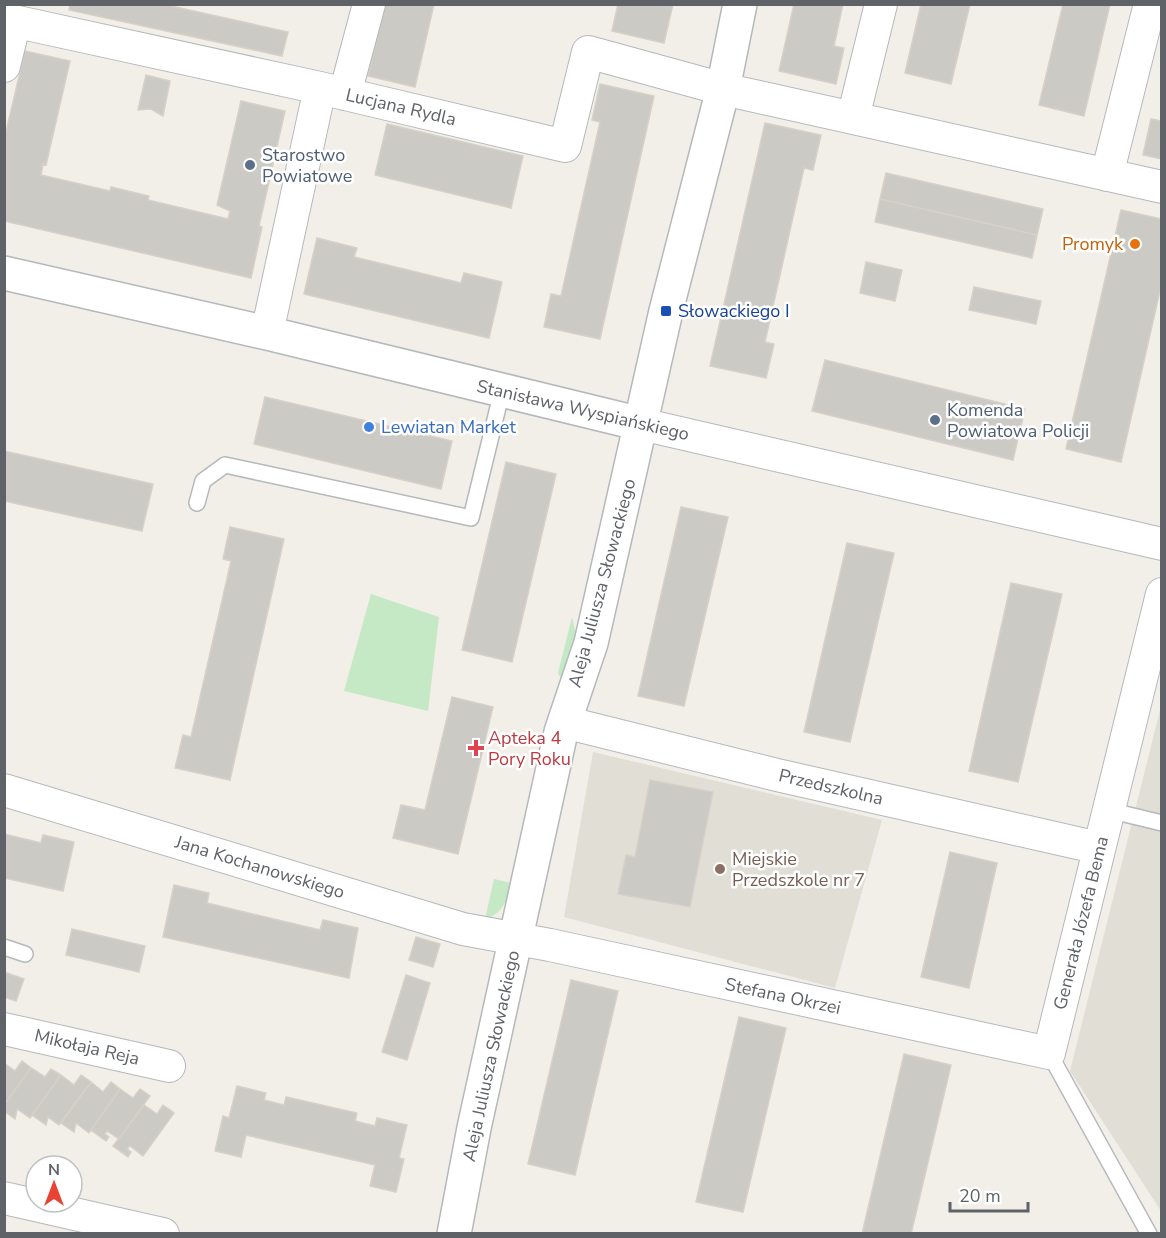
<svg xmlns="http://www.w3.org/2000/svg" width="1166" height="1238" font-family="'Nunito Sans',sans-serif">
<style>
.education{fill:#e1ded6}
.green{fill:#c5e8c5}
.building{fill:#cccac5;stroke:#d6d1c6;stroke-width:1.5}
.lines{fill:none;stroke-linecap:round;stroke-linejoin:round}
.service-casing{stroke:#b5b8bc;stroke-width:18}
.minor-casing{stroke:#b5b8bc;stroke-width:34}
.tertiary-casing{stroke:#b5b8bc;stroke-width:36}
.service{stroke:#fff;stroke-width:15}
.minor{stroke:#fff;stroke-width:32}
.tertiary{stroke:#fff;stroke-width:33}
.service-dot{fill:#5c6f8a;stroke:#fff;stroke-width:2}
.food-dot{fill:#e8710a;stroke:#fff;stroke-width:2}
.transit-dot{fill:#1a4fb4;stroke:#fff;stroke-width:2}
.shop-dot{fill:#3f7fe0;stroke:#fff;stroke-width:2}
.health-dot{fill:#e0444e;stroke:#fff;stroke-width:2}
.education-dot{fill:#8d6e63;stroke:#fff;stroke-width:2}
.labels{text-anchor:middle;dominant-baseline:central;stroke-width:5;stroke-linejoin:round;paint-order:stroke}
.street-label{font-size:18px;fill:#5f6368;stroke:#fff}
.service-label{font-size:18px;fill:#4e5e75;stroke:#fff;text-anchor:start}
.food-label{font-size:18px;fill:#c56008;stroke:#fff;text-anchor:end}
.transit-label{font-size:18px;fill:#164399;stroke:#fff;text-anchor:start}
.shop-label{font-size:18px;fill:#366cbe;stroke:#fff;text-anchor:start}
.health-label{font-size:18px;fill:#be3a42;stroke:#fff;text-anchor:start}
.education-label{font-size:18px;fill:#785e54;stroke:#fff;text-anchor:start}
</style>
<rect width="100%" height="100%" fill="#f1efe8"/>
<path class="education" d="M1161 706V1211L1070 1071Z
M593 752 882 820 835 988 564 917Z"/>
<path class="green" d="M371 594 439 617 428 711 344 691Z
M572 617 576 635 561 679 558 673Z
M494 879 511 883C507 900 503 914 485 919Z"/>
<path class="building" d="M70 4H162L288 32 282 56 69 10Z
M385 4H434L415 87 368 76Z
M618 4H673L664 43 612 31Z
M794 4H843L834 46 844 48 836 84 779 71Z
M921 4H970L951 84 905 73Z
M1063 4H1110L1084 116 1039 105Z
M25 51 70 61 46 165 43 164 41 175 110 191 111 187 149 196 148 200 228 219 230 211 217 205 241 101 285 111 259 226 262 227 251 278 4 221V140Z
M146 75 170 81 163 116 151 109 138 110Z
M600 84 654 96 600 339 544 327 551 294 561 296 600 122 592 120Z
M1162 118V159L1143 155 1151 119 1161 121Z
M765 123 821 135 813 170 804 168 765 342 774 344 766 378 710 366Z
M387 124 523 156 511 208 375 175Z
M886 173 1043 209 1037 235 880 199Z
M880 199 1037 235 1032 258 875 222Z
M1121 210 1162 219V282L1121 462 1066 449Z
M317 238 357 248 354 257 408 270 461 283 464 273 502 282 489 338 304 294Z
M866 262 902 270 895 301 860 293Z
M974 287 1041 301 1036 324 969 310Z
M825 360 1025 409 1013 460 812 411Z
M265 397 452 441 441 489 254 444Z
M4 451 153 484 142 531 4 501Z
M506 462 556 474 512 662 462 650Z
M681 507 728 517 684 706 638 696Z
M230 527 284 539 230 780 175 768 183 735 191 737 231 561 223 559Z
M847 543 894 553 850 742 804 732Z
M1011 583 1062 594 1018 782 969 771Z
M452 697 493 707 458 854 393 838 401 805 425 810Z
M650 780 713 792 690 907 618 894 626 855 635 857Z
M4 834 41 843 43 835 74 842 63 891 4 878Z
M950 852 997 863 969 988 921 977Z
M174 885 209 893 207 903 320 930 323 920 358 928 349 978 163 937Z
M72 929 145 946 139 972 66 955Z
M416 937 440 944 433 967 409 960Z
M4 972 24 979 16 1001 4 997Z
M406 975 430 983 407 1060 382 1052Z
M571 980 618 991 575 1175 528 1164Z
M739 1017 786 1028 743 1212 696 1202Z
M904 1054 951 1065 911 1234H862Z
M22 1061 31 1068 4 1105V1063L15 1071Z
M31 1068 45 1077 51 1069 61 1075 30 1118 17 1109 15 1119 4 1111V1105Z
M61 1075 74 1085 81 1075 91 1082 59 1125 48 1117 46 1125 32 1115Z
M91 1082 103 1092 111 1082 120 1089 89 1133 76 1123 74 1132 61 1123Z
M237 1086 266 1093 264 1100 284 1105 286 1097 357 1113 355 1121 375 1126 377 1118 407 1125 399 1158 404 1159 396 1192 370 1186 375 1165 246 1135 241 1157 215 1151 223 1116 229 1118Z
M120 1089 133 1098 140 1089 150 1096 119 1139 107 1131 105 1134 109 1137 106 1141 91 1130Z
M144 1105 157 1114 163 1105 174 1113 143 1156 130 1146 127 1149 131 1152 128 1157 113 1146Z"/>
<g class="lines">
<g class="service-casing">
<path id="service" d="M197 503 203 481 225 465 471 518 502 391
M1108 810 1162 823
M4 947 25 954
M1049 1053 1149 1234"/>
</g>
<g class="minor-casing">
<path id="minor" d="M4 19 320 88 565 146 588 52 723 89 1162 187
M4 66 15 21
M345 94 369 4
M853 118 881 4
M1107 175 1150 4
M267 333 320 88
M641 424 1162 544
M564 722 777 775 1099 848
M4 790 463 929 550 945 1049 1053 1162 594
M4 1029 169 1066
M4 1198 163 1234"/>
</g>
<g class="tertiary-casing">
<path id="tertiary" d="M4 273 267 333 641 424
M454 1234 474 1128 561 732 591 643 666 311 723 89 740 4"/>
</g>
<use href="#service" class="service"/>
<use href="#minor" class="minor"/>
<use href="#tertiary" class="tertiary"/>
</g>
<g class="service-dot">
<circle cx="250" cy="165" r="6"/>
<circle cx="935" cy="420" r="6"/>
</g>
<circle class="food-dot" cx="1135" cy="244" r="6"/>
<rect class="transit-dot" x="660" y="305" width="12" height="12" rx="3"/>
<circle class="shop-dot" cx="369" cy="427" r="6"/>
<path class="health-dot" d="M473 739h6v6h6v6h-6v6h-6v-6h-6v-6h6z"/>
<circle class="education-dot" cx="720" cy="869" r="6"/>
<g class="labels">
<g class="street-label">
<text transform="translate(401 107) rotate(13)">Lucjana Rydla</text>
<text transform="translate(583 410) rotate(13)">Stanisława Wyspiańskiego</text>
<text transform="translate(602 583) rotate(-75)">Aleja Juliusza Słowackiego</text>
<text transform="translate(831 787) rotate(13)">Przedszkolna</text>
<text transform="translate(260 867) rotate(17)">Jana Kochanowskiego</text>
<text transform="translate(1081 923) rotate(-76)">Generała Józefa Bema</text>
<text transform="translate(783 996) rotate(12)">Stefana Okrzei</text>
<text transform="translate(87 1047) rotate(13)">Mikołaja Reja</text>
<text transform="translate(491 1056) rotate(-78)">Aleja Juliusza Słowackiego</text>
</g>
<g class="service-label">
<text x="262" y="155">Starostwo<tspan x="262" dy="21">Powiatowe</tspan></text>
<text x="947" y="410">Komenda<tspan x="947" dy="21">Powiatowa Policji</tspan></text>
</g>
<g class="food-label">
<text x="1123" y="244">Promyk</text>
</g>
<g class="transit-label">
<text x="678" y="311">Słowackiego I</text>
</g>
<g class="shop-label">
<text x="381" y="427">Lewiatan Market</text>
</g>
<g class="health-label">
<text x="488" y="738">Apteka 4<tspan x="488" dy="21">Pory Roku</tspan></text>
</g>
<g class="education-label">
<text x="732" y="859">Miejskie<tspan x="732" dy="21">Przedszkole nr 7</tspan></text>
</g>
</g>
<rect width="1166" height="1238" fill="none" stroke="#5f6368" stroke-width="12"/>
<g transform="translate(54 1184)"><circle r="28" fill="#ffffff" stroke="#bfc1c3" stroke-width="1.5"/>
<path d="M0-4.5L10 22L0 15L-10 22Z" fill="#ea4335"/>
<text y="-9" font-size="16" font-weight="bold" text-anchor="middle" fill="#5f6368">N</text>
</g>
<path d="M950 1202v9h78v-9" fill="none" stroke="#5f6368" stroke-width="3"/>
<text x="959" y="1202" font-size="18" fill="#5f6368" stroke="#ffffff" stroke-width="4.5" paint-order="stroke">20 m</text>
</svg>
